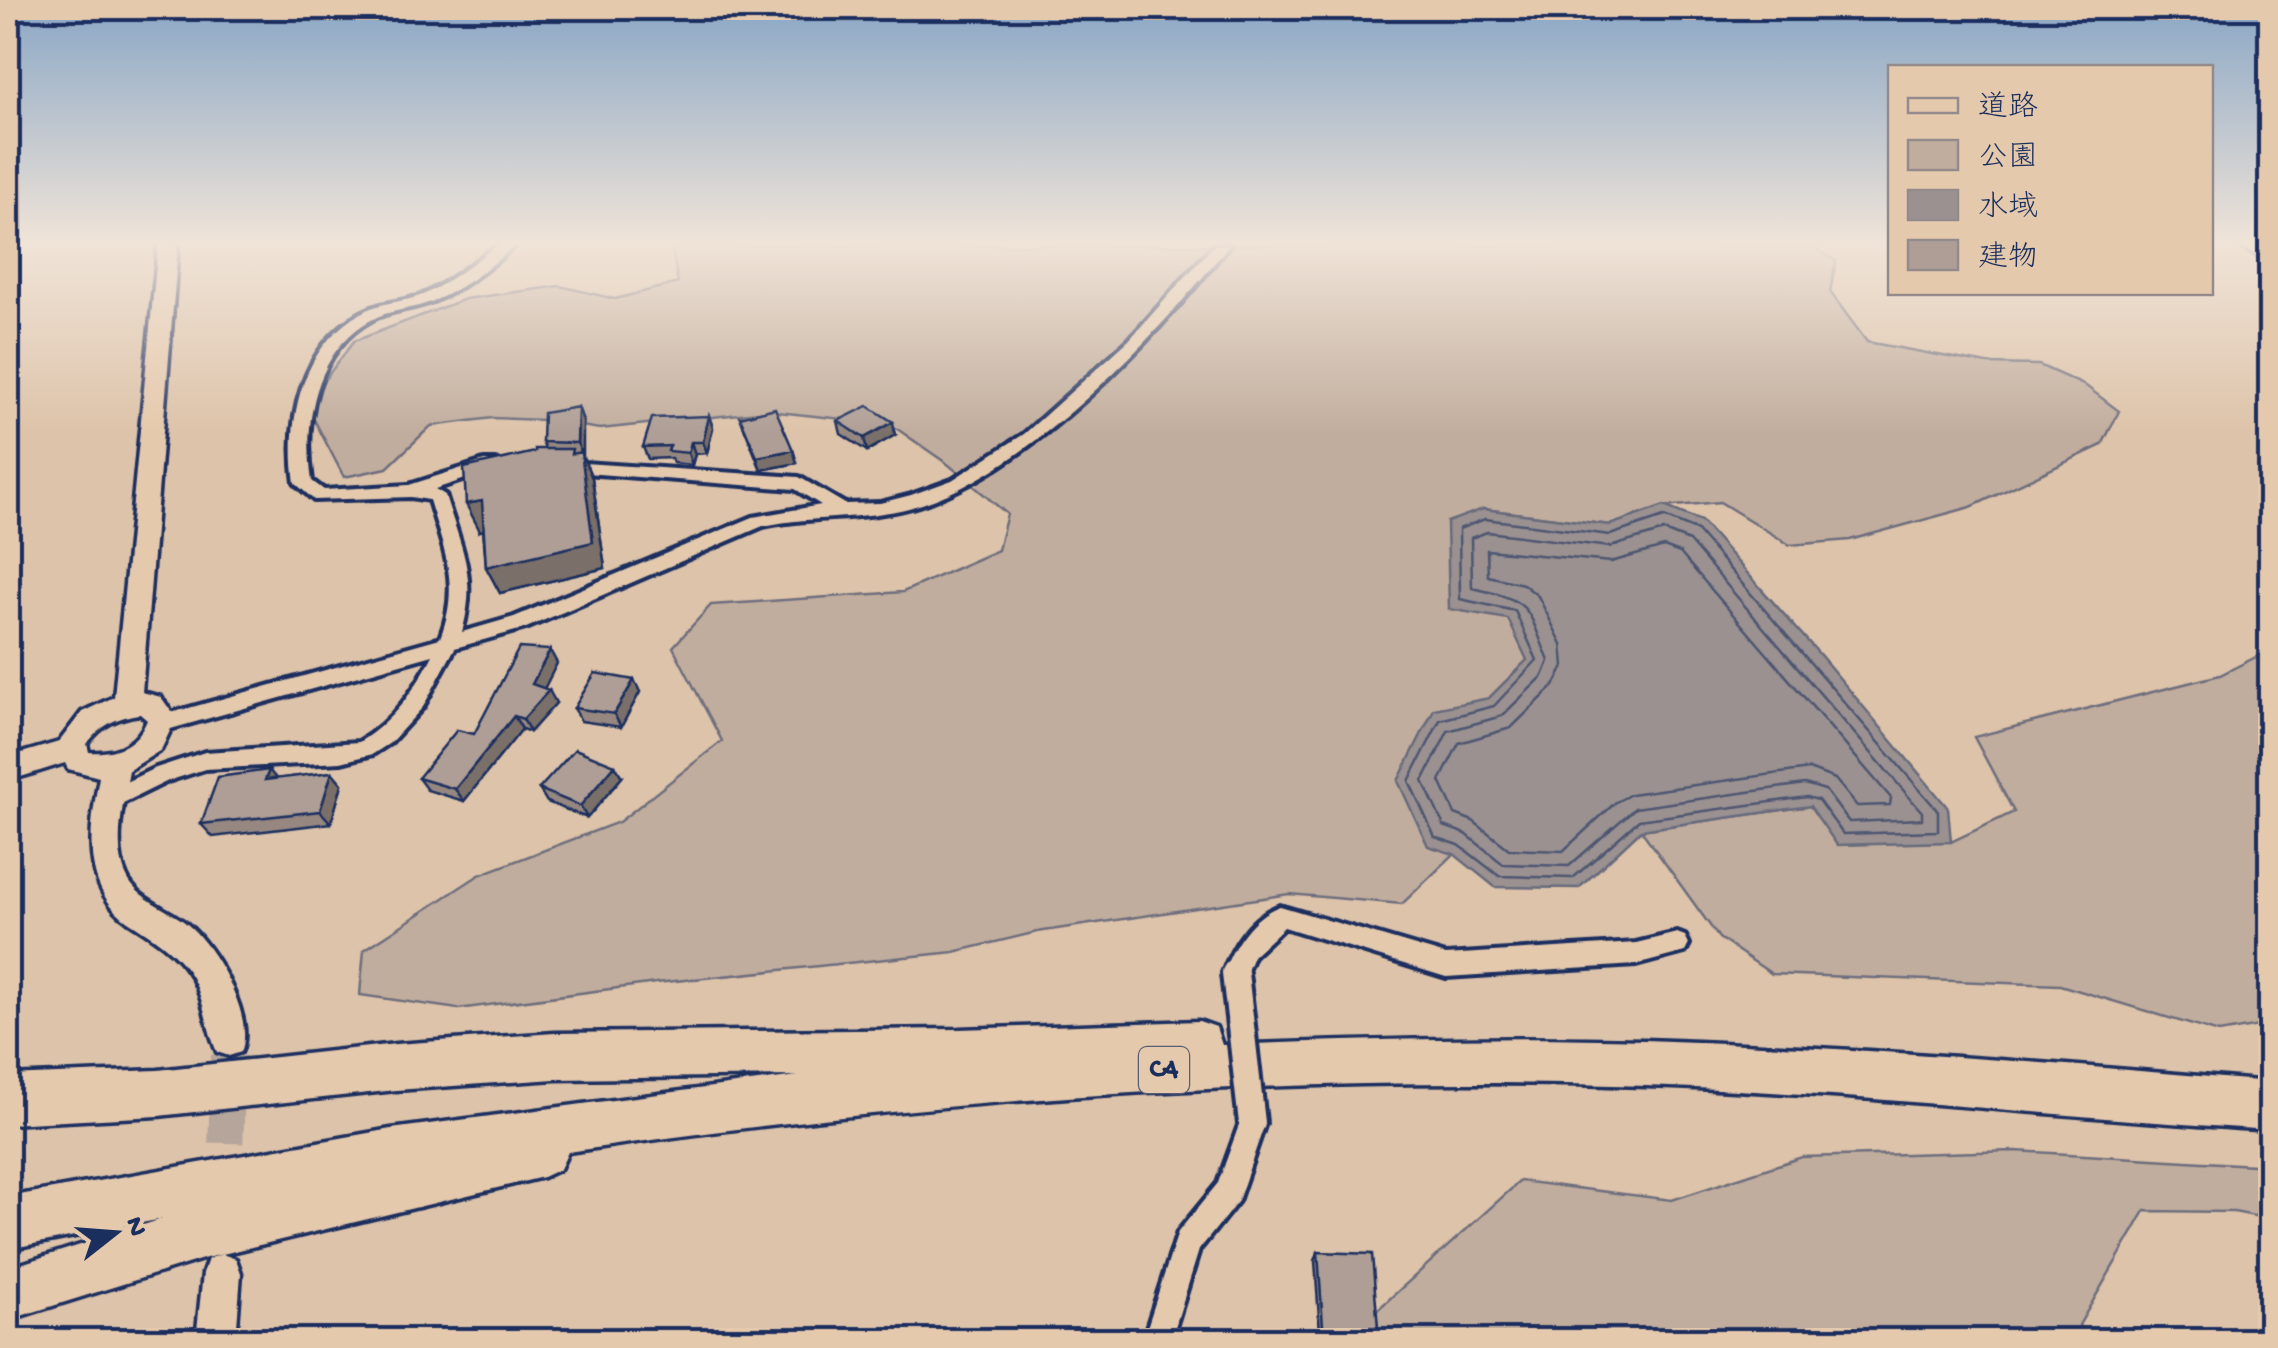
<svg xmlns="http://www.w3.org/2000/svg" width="2278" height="1348" font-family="'Gochi Hand','Klee One',sans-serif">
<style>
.green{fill:#c1ad9d;stroke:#6e6e7e;stroke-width:2.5}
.water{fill:#9a9190;stroke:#676a7c;stroke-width:2.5}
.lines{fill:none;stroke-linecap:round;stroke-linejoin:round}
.shore{stroke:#4e5672;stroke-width:2.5}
.secondary-tunnel{stroke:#b6a59a;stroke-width:35;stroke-dasharray:35 18;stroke-linecap:butt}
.street-casing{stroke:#1b2f5e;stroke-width:8}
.secondary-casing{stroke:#1b2f5e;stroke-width:7}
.highway-casing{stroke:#1b2f5e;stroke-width:7}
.street{fill:#e5c9ac;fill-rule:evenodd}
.secondary{fill:#e5c9ac;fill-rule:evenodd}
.highway{fill:#e5c9ac;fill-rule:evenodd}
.street-bridge-casing{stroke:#1b2f5e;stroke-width:34;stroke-linecap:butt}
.street-bridge{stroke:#e5c9ac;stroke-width:26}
.wall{fill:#968881;stroke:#1b2f5e;stroke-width:2.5}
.shaded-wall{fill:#7a6f69;stroke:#1b2f5e;stroke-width:2.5}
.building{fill:#ae9e96;stroke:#1b2f5e;stroke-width:2.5}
.labels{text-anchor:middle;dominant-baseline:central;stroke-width:8;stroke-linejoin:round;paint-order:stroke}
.shield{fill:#e5c9ac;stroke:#585d75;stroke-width:2.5}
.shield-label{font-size:28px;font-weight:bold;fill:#1b2f5e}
</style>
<rect width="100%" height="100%" fill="#ddc3a9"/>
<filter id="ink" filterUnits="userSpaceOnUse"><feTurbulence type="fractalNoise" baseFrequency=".01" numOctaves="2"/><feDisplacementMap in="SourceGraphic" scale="20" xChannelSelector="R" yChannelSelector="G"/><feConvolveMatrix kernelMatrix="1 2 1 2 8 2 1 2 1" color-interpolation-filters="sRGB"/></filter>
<g filter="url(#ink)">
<path class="green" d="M671 245H1811L1836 261 1830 292 1867 342 1987 364 2039 365 2086 386 2119 411 2102 445 1971 507 1850 540 1790 545 1720 502 1664 507 1610 525 1483 509 1509 619 1528 660 1489 698 1454 854 1402 904 1289 894 1037 932 954 952 656 983 458 1009 360 995 364 950 479 875 619 822 722 741 673 647 711 605 903 592 998 550 1007 514 949 465 890 424 768 411 600 429 544 420 492 418 431 426 387 468 344 477 306 404 354 341 465 299 560 286 615 299 678 283Z
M2270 650V1024L2219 1033 2060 985 1772 974 1719 938 1641 830 1810 806 1951 842 2014 812 1974 737 2220 675Z
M2015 1151 2270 1166V1219L2234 1212 2145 1211 2079 1325 2087 1340H1344L1520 1181 1672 1200 1802 1157Z"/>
<path class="water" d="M1664 506 1701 521 1821 656 1948 808 1951 842 1837 845 1810 806 1641 830 1579 888 1495 887 1454 854 1428 846 1398 781 1434 709 1489 698 1527 660 1508 619 1449 609 1447 522 1483 509 1610 525Z"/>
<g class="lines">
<path class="shore" d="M1664 517 1696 530 1938 811V831L1843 834 1818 800 1807 797 1639 820 1573 878 1499 876 1459 845 1435 837 1409 781 1440 720 1494 706 1537 660 1515 611 1460 599 1459 529 1485 519 1610 535Z
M1664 531 1689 541 1922 812V819L1849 822 1825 790 1805 784 1635 808 1569 866 1503 864 1466 834 1444 826 1423 781 1448 731 1502 716 1543 676 1549 661C1526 606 1533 601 1472 588L1471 538 1487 532 1610 547Z
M1664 547 1680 553 1891 798 1890 805 1857 806 1835 779 1809 769 1631 794 1616 802 1563 851 1509 849 1473 821 1455 814 1440 781 1459 743 1511 728 1554 686 1564 666 1562 644 1538 596 1523 584 1488 576 1487 550 1611 562Z"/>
<path class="secondary-tunnel" d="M224 1196 229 1040"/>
<g class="street-casing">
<path id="street" d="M498 245H515C491 267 456 294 425 304 408 310 389 310 373 319 315 349 303 422 312 481L324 490 409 485 484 461H496L499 465 496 469 435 489 445 495C461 548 478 575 462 632L514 617 753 517 821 505 795 489 559 471 553 469 550 465 553 461 799 477 845 504 880 503 911 495 952 480 1024 434 1129 340 1214 245H1229C1157 336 1033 468 922 504 871 521 816 515 763 526L526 628 455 648 423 707 390 743 373 754 341 762 205 769 168 781 117 806 109 809 101 806 98 800 101 794 153 769 205 752 359 742C393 721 415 690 433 655L160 732 153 730 150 724 153 718 160 716 440 638C461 585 444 551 429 500L411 497 314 500 295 483C286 420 301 347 361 313 381 301 406 303 427 293 453 280 474 261 498 245Z
M2239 245H2257L2270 253V263Z
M1280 906 1446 955 1636 943 1677 933 1685 936 1689 944 1685 952 1636 965 1446 977 1284 927 1253 956 1243 981 1235 984 1227 981 1223 973C1233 946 1251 916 1280 906Z
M1252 1110 1261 1114 1265 1123 1238 1201 1199 1250 1171 1340H1143L1178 1232 1218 1183 1243 1114Z"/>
</g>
<g class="secondary-casing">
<path id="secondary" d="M158 245H178L142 692 161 697 176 718 161 750 129 770C124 802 112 846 127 877 138 900 168 908 187 924 214 946 256 1017 241 1052L229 1056 217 1052C205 1025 205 996 188 971 172 948 151 936 128 921 80 887 90 827 99 777L68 769 65 763 8 781V757L59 742 82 712 114 697ZM140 714 147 720C137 745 115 754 89 752L87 744C101 725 117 717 140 714Z
M222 1254 236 1259 241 1273 236 1340H196L203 1273 208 1259Z"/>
</g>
<g class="highway-casing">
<path id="highway" d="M1199 1021 1216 1027 1222 1045C1362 1040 1503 1036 1644 1040 1853 1047 2062 1064 2270 1082V1130C2062 1117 1855 1093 1646 1086 1287 1074 922 1099 568 1152L560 1169 543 1177 206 1258 8 1320V1268L162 1219 8 1249V1197L391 1129 797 1076 555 1079 396 1090 158 1116 8 1124V1076L158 1070 396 1044 555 1033 959 1029Z"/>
</g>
<use href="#street" class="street"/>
<use href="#secondary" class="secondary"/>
<use href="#highway" class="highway"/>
<g class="street-bridge-casing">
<path id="street-bridge" d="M1235 973 1252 1123"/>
</g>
<use href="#street-bridge" class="street-bridge"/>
</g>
<path class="wall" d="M578 407 583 421 582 456 592 478 605 568 500 593 486 567 483 530 480 531 545 449 542 442Z
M709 416 713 428 707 453 695 454 692 465 673 463 671 458 648 459 643 447Z
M740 417 793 450 797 463 761 470Z
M838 421 895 435 867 451 841 434Z
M557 663 544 688 556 703 530 732 522 729 464 801 427 790 418 778 474 734Z
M634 680 640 692 621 727 581 721 574 708Z
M332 772 342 784 331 823 213 837 201 824 277 779Z
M622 777 587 818 547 802 539 789Z
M1318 1252 1378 1328 1374 1335 1320 1333 1315 1261Z"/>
<path class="shaded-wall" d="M578 407 583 421V456L577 443Z
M709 416 713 428 707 453 703 442Z
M893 422 895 435 867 451 864 438Z
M691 442 695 454 692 465 688 453Z
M793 450 797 463 761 470 757 457Z
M581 452 592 478 605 568 500 593 486 567Z
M482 501 496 527 480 531 466 504Z
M550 650 557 663 540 697 532 684Z
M634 680 640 692 621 727 614 714Z
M549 690 556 703 530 732 523 719Z
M514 716 522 729 464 801 455 789Z
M615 765 622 777 587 818 580 806Z
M269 770 280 783 265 780Z
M332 772 342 784 331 823 320 811Z"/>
<path class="building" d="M868 406 893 422 864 438 838 421Z
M578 407 577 443 542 442 543 413Z
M775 408 793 450 757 457 740 417Z
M709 416 703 442H691L688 453 668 451 670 446 643 447 652 418Z
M535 449H572L571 454 581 452 593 542 486 567 482 501 466 504 464 468 535 452Z
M519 648 550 650 532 684 549 690 523 719 514 716 455 789 418 778 457 730 474 734Z
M595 673 634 680 614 714 574 708Z
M575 749 615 765 580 806 539 789Z
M269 770 265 780 332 772 320 811 201 824 218 777Z
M1318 1252 1372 1254 1378 1328 1323 1326Z"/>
</g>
<linearGradient id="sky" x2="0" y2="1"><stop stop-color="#89a6c5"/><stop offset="0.56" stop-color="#f0e4d8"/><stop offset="1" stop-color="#f0e4d8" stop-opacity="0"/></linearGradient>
<rect width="2278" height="434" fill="url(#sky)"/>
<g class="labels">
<rect class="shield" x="1139" y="1047" width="50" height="46" rx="8"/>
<g class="shield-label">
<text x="1164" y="1070">C4</text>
</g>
</g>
<rect width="2278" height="1348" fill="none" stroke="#e5c9ac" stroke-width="40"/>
<rect x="20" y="20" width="2238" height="1308" fill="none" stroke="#1b2f5e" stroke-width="4" filter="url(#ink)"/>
<rect x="1888" y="65" width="325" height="230" fill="#e5c9ac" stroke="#948b8d" stroke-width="2.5"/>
<rect x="1908" y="98" width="50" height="15" fill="#e5c9ac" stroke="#948b8d" stroke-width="2.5"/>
<text x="1978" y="115" font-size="30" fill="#1b2f5e">道路</text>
<rect x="1908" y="140" width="50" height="30" fill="#c1ad9d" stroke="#948b8d" stroke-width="2.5"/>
<text x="1978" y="165" font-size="30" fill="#1b2f5e">公園</text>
<rect x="1908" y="190" width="50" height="30" fill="#9a9190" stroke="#948b8d" stroke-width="2.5"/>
<text x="1978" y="215" font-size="30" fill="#1b2f5e">水域</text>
<rect x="1908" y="240" width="50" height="30" fill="#ae9e96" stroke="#948b8d" stroke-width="2.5"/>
<text x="1978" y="265" font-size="30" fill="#1b2f5e">建物</text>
<g transform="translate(115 1233) rotate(73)" stroke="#e5c9ac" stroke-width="8" paint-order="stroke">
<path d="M0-8L18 38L0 25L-18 38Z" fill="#1b2f5e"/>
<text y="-15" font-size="28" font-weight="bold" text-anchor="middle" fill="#1b2f5e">N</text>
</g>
</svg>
